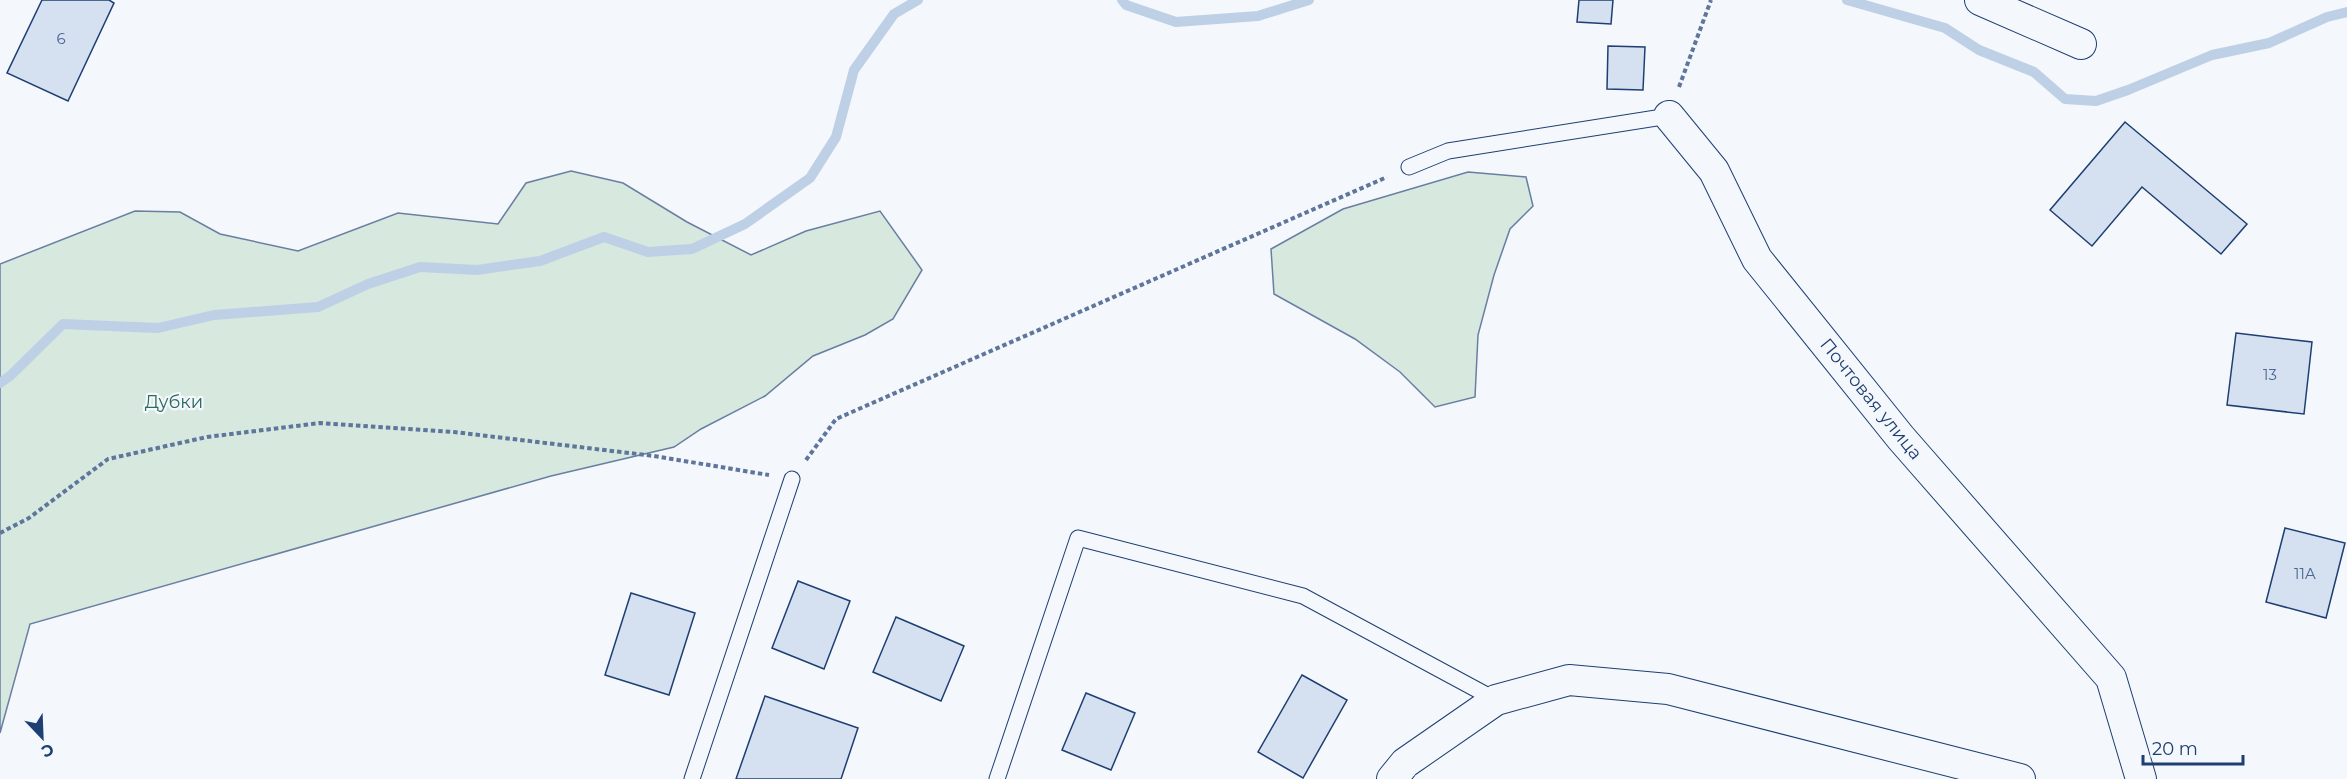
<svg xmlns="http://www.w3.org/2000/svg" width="2347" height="779" font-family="Montserrat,sans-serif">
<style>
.green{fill:#d7e8df;stroke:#687fa3;stroke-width:1.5}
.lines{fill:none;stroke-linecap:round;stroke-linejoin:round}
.stream{stroke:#bed0e5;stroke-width:10}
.building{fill:#d5e0f0;stroke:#1d3f73;stroke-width:1.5}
.service-casing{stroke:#1d3f73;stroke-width:17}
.minor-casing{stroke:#1d3f73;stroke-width:32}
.path{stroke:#5e769c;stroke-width:4;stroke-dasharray:4.5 3;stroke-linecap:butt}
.service{stroke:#f4f7fb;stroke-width:15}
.minor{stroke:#f4f7fb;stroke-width:30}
.labels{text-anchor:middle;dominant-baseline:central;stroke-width:4.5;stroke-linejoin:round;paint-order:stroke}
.number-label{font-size:15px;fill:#4b6792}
.street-label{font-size:18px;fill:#1d3f73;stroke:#f4f7fb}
.park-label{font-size:18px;fill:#2c6c60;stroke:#f4f7fb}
</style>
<rect width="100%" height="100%" fill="#f4f7fb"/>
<path class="green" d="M571 171 623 183 687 222 751 255 806 231 880 211 922 270 893 319 865 335 813 356 765 396 701 429 674 447 551 476 30 624 0 733V264L135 211 180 212 220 234 298 251 398 213 498 224 526 183Z
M1468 172 1526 177 1533 206 1510 229 1494 275 1478 335 1475 397 1435 407 1400 372 1355 339 1274 294 1271 249 1343 209Z"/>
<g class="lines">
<path class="stream" d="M1122 0 1126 5 1176 22 1258 16 1309 0
M1847 0 1945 28 1979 50 2034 72 2065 99 2096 101 2128 90 2212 55 2269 43 2327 17 2347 12
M0 383 10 376 63 324 158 328 214 315 318 307 368 284 420 267 477 270 540 261 604 237 648 252 692 249 745 224 810 178 836 137 854 70 894 14 918 0"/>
</g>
<path class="building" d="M42 0H109L114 3 68 101 7 73Z
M1579 0H1613L1611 24 1577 22Z
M1608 46 1645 47 1643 90 1607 89Z
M2125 122 2247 224 2221 254 2142 187 2092 246 2050 210Z
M2236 333 2312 342 2304 414 2227 405Z
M2285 528 2345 543 2326 618 2266 602Z
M798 581 850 601 824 669 772 648Z
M631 593 695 613 669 695 605 675Z
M896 617 964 646 941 701 873 672Z
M1302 675 1347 700 1303 778 1258 752Z
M1086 693 1135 713 1111 770 1062 750Z
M765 696 858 728 841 779H736Z"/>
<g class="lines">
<g class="service-casing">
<path id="service" d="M1409 167 1448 151 1669 116
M692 779 792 479
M997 779 1078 538 1303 596 1496 700"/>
</g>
<g class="minor-casing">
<path id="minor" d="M1980 0 2081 44
M1669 116 1714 171 1757 259 1901 438 2111 678 2141 779
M1392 779 1405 763 1496 700 1569 680 1668 689 2020 779"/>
</g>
<path class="path" d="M1679 87 1711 0
M806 460 836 419 1387 177
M0 533 29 518 108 459 207 437 320 423 454 432 654 456 769 475"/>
<use href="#service" class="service"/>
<use href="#minor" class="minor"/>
</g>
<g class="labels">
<g class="number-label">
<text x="61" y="38">6</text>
<text x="2270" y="374">13</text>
<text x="2305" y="573">11А</text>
</g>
<g class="street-label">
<text transform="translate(1871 399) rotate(51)">Почтовая улица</text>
</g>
<g class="park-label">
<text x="174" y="402">Дубки</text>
</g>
</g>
<g transform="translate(42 737) rotate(157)" stroke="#f4f7fb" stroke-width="4.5" paint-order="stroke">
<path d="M0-4.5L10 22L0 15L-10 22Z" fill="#1d3f73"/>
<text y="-9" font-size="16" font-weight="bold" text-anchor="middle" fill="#1d3f73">С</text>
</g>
<path d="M2143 755v9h100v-9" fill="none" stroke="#1d3f73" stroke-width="3"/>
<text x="2152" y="755" font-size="18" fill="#1d3f73" stroke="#f4f7fb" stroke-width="4.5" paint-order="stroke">20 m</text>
</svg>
